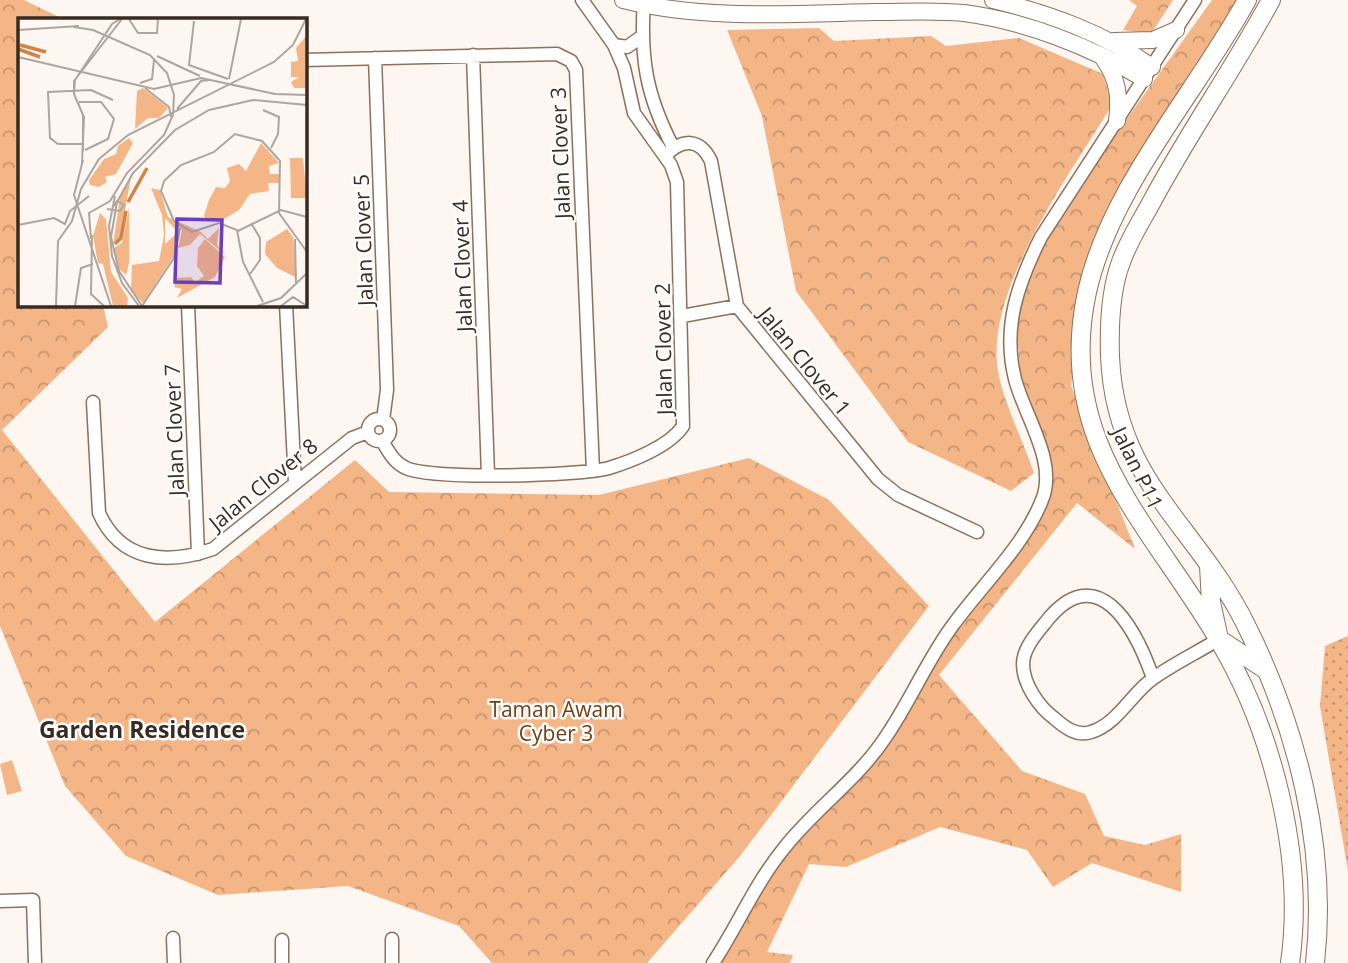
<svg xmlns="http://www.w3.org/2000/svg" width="1348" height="963" font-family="'Open Sans',sans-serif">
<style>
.grass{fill:#f5b687}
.forest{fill:url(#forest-crowns)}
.park{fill:url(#park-dots)}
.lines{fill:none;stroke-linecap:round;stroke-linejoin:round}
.minor-casing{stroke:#8d705b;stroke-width:15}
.tertiary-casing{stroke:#8d705b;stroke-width:18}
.secondary-casing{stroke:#8d705b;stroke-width:20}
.minor{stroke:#fff;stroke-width:12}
.tertiary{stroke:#fff;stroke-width:16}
.secondary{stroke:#fff;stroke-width:18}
.labels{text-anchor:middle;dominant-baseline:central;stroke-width:5;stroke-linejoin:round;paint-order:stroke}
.street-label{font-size:21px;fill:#372b22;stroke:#fff}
.park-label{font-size:21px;fill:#713e10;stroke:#fff}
.neighbourhood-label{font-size:23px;font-weight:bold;fill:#372b22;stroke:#fff}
.inset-river{fill:none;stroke:#d08447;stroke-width:3.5}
.inset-road{fill:none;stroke:#aea59e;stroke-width:2}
.view{fill:#6b3fb7;fill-opacity:0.15;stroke:#6b3fb7;stroke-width:3.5}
.inset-edge{fill:none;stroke:#372b22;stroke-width:3.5}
</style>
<defs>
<pattern id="forest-crowns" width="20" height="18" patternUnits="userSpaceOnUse" patternTransform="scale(1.75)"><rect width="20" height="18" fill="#f5b687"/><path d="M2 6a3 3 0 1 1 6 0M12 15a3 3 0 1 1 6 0" fill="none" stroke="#c7946e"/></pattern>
<pattern id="park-dots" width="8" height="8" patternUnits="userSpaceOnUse" patternTransform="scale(1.75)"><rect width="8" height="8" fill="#f5b687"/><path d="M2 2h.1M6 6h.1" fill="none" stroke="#c7946e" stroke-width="1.8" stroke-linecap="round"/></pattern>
</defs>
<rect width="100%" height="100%" fill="#fdf6f1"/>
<path class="grass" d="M12 760 22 791 7 795 0 764Z"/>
<path class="forest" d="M0 0H24L63 19H19V304L103 305 108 327 2 430 155 622 355 460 389 492 599 495 749 458 829 500 929 606 740 856 647 963H492L459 926 348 886 218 895 126 856 65 786 0 626Z
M1129 0H1173L1151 34 1123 30 1137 6Z
M1212 0H1237L1083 284 1071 386 1135 549 1077 503 939 675 1022 771 1085 794 1104 836 1145 845 1181 834V892L1092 863 1053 887 1027 850 940 827 846 867 809 864 767 952 793 955 790 963H719L767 878 825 811 1034 524 1051 475 1020 375 1016 314 1039 248 1088 173Z
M819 28 834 41 931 36 946 46 1019 38 1103 74 1112 105C1071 173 984 290 998 371 1003 401 1024 443 1034 473L1011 491 908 442 796 291 762 116 727 30Z"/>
<path class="park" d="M1348 636V871L1320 706 1325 646Z"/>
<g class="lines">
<g class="minor-casing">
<path id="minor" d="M644 0C640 58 646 95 673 147
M614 45 627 47 641 37
M473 55 488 475
M375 58 387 390 383 420
M304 60 557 54 571 61 576 70 593 471
M665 156C682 138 700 138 711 161L737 306 878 479 898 495 977 532
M188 304 198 554
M286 304 295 483
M682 316 737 306
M93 402 99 513C121 562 167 565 213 549L352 438 368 432
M368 430a11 11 0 1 1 22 0a11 11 0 1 1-22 0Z
M382 441C389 452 394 463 406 468 432 480 580 476 609 468 632 461 670 446 683 426L677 182 671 165 634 113 624 68 614 45 582 0
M1153 678C1135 627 1097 556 1045 623 1036 634 1023 649 1023 664 1023 684 1039 707 1054 718 1064 727 1077 737 1091 732 1118 724 1132 692 1155 677 1175 663 1198 652 1219 639
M0 901 33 900 35 963
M173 938 174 963
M392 939V963
M282 940V963
M713 963C738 925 756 882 785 847 816 808 858 779 885 738 910 702 927 660 953 625 982 585 1024 546 1042 500 1058 462 1024 415 1015 379 1002 327 1018 283 1041 237L1195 0"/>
</g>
<g class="tertiary-casing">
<path id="tertiary" d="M623 0C704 20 790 14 873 12 903 12 934 10 964 13 1025 21 1092 47 1144 79
M993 0C1051 14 1103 33 1152 67
M1114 41 1153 40 1176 30
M1103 58C1118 79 1120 96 1117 121"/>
</g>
<g class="secondary-casing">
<path id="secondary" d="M1247 0C1196 93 1110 188 1087 292 1054 443 1152 525 1220 642 1273 732 1305 858 1290 963
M1271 0C1233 70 1187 135 1150 205 1140 223 1128 242 1121 262 1110 291 1109 325 1110 356 1115 482 1196 524 1246 625 1297 727 1328 848 1315 963
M1209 566 1211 602 1219 639 1266 670"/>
</g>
<use href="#minor" class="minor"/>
<use href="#tertiary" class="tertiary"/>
<use href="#secondary" class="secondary"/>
</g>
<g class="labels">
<g class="street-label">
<text transform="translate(560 153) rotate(-92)">Jalan Clover 3</text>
<text transform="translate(363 240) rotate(-92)">Jalan Clover 5</text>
<text transform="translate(462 266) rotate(-92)">Jalan Clover 4</text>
<text transform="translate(663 349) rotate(-91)">Jalan Clover 2</text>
<text transform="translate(805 361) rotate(51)">Jalan Clover 1</text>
<text transform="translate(174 430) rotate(-92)">Jalan Clover 7</text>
<text transform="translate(1138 468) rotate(64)">Jalan P11</text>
<text transform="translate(263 484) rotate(-39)">Jalan Clover 8</text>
</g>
<g class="park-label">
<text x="556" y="709">Taman Awam<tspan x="556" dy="24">Cyber 3</tspan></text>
</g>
<g class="neighbourhood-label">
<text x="142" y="729">Garden Residence</text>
</g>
</g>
<g transform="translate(18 18)">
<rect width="289" height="289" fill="#fdf6f1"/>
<path d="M289 17V70H276L273 64 281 59H273V44L280 43 278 30ZM125 70 150 90 141 100H130L117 111 119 73ZM111 120 115 125 98 156 87 159 89 164 81 169 72 167 71 162 86 141 98 136 100 128ZM272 140H285L289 180H273ZM113 159 102 220 95 227 102 179ZM133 170 142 172 150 199 183 214 190 221 201 210 199 227 209 238 182 216 172 227 160 230 164 212 153 203 161 210 157 211 147 200V226L158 216 157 236 125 285 113 273 114 247 141 243 146 217 144 197ZM111 190V245L108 257 101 251 96 230 104 225ZM82 195 88 201 93 254 110 280 109 288H95L85 246 80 245 75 218ZM187 221 207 239 197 259 159 280 164 271 156 269 159 260 173 259 177 264 186 258 179 248 180 230Z" fill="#f5b687"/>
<path d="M243 125 261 145 251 148 252 156H261V165H250L251 173 232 176 221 192 206 201 190 203 186 198 191 182 198 169 207 170 212 163 209 150 221 146 228 153ZM269 211 275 219 279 260 259 250 247 236 248 224Z" fill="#f5b687"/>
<path class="inset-river" d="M2 27 28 34M0 31 22 39M110 184 129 150M97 226 103 220 108 193"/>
<path class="inset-road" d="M111 1 120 15H139L140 1M176 3 171 47 210 61M56 9 75 12 132 37 149 55 156 77 155 97 146 117 109 155 92 183 71 195 73 221M0 12 61 8M139 38 182 58M0 39 136 71 183 60 257 76 289 77M211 61 223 1M122 65 134 61 136 42M127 70 151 89 153 99M61 84H83L96 101 90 121 67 132M159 91 183 63 191 62M245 92 261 99 260 116 253 130M64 126H40L32 120 30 74 73 72 95 82M65 133V97L56 76V63L104 1M65 142 56 177 93 288M64 145 66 99 56 76 57 62 94 6 102 1M97 178 91 208 94 238 104 265 121 288M89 191 102 193 106 187 99 183 95 189M0 207 36 200 47 206 52 193 71 178M220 213 263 192 289 199M74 217 73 276 86 288M277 221 278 267M232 256 242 242V220L233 205M245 284 225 244 219 212 201 205 174 214 156 203 143 173 146 163 163 147 196 134 217 116 244 123 262 143 261 195 289 234M38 288 40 223 54 203 63 171 81 141 110 117 256 44 275 27 288 1M57 288 63 250 75 246M124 288 156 240 162 210M124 288 101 253 93 219 99 184 115 155 157 112 191 92 235 82 289 87M239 288 263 280 289 255M263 288 275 279 289 288"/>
<path class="view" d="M159 201 204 202 202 265 157 264Z"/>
<rect width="289" height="289" class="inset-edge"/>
</g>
</svg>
